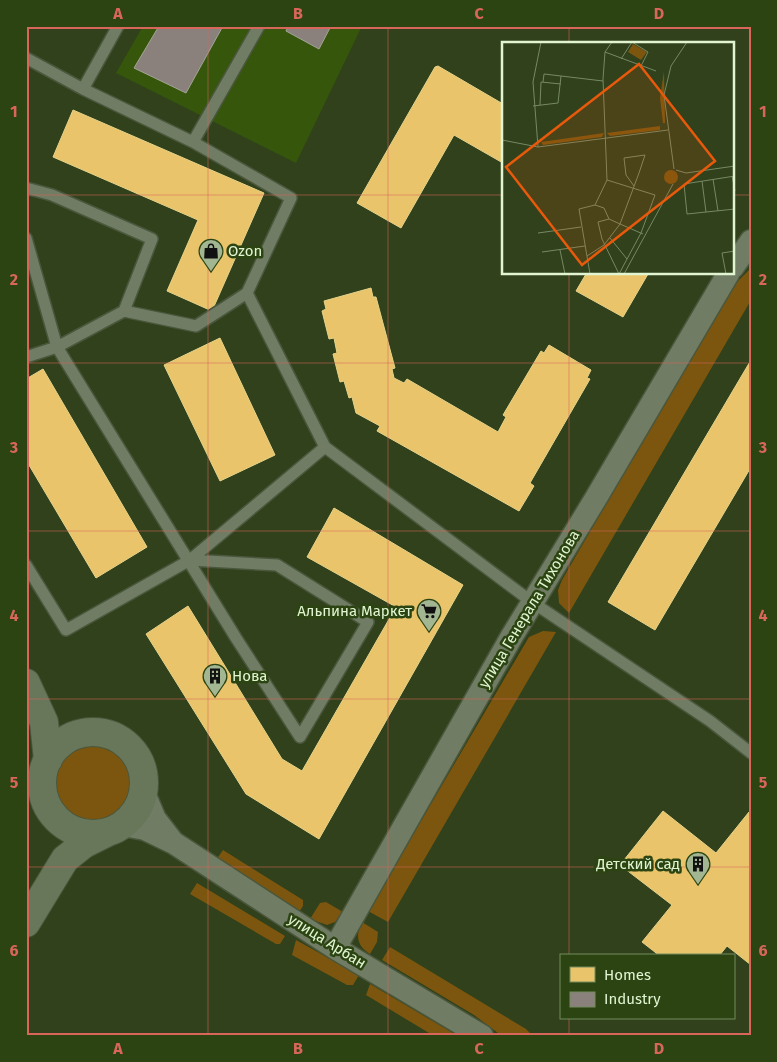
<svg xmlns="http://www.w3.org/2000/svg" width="777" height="1062" font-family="'Fira Sans',sans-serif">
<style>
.built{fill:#35560b}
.green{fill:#7c560e}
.homes{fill:#e9c46a;stroke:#e7d389}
.industry{fill:#8a817c;stroke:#a4a496}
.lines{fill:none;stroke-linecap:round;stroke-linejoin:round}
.service-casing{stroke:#4a573c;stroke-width:14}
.minor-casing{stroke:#4a573c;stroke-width:25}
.primary-casing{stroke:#4a573c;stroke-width:30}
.service{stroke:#707c63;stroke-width:11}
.minor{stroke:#707c63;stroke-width:22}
.primary{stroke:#68775a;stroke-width:28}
.grid{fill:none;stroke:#d9665b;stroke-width:1;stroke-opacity:0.55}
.labels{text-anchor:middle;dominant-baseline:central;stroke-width:5;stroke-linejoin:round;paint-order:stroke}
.poi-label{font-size:15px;fill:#e1f5d2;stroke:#2c4412;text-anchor:start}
.street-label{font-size:15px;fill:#e1f5d2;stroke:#2c4412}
.inset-road{fill:none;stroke:#778964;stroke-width:1}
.view{fill:#e8590c;fill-opacity:0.15;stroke:#e8590c;stroke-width:2.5}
.inset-edge{fill:none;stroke:#e1f5d2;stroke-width:2.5}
.neatline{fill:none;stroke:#d9665b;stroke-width:2}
.grid-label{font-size:16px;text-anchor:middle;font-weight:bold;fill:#d9665b}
</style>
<rect width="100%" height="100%" fill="#30411b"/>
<path class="built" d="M143 26H362L296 163 116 73Z"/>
<path class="green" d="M751 268V300L569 613 559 603 558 590 562 580 732 287Z
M543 631 556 632 388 922 368 911 529 637Z
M51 782a43 43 0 1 1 86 0a43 43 0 1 1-86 0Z
M223 850 303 900V906L299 912 216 860Z
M197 883 285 936 280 944H276L190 894Z
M326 902 343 912 335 922 327 925 310 919 320 903Z
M362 922 378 932 377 942 370 954C357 946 355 936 362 922Z
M296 940 359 975 353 985H347L292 955Z
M390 947 526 1029 533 1036H502L474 1015 382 960Z
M370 984 458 1036H434L366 995Z"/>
<path class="homes" d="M438 66 503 104V163L454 135 401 228 357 203 435 67Z
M73 110 264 193 212 311 167 291 198 220 53 157Z
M586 274H648L623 317 576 291Z
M371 288 373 297H376L395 368 392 369 394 378 404 383 407 379 498 432 506 417 503 415 541 351 544 353 549 345 591 370 587 378 590 379 530 483 534 486 519 511 377 431 380 426 356 413 352 397 349 398 344 381 340 382 333 354 337 353 334 338 329 339 322 311 326 309 324 301Z
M220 338 275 455 220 481 164 365Z
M751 360V467L655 630 608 602Z
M43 369 147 547 96 578 26 460V379Z
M334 508 463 585 319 839 246 794 146 634 188 606 282 759 302 771 396 607 307 557Z
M663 811 716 853 749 812 751 814V965L727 946 719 956H660L642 942 672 905 620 865Z"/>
<path class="industry" d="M159 26H223L186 93 134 68Z
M288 26H331L319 49 286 31Z"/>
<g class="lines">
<g class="service-casing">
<path id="service" d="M26 58 83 89 193 142 291 198 247 293 196 326 124 311
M83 89 118 26
M193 142 259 26
M26 188 52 195 152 239 124 311 57 347 236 638 300 737 368 622 277 565 190 560
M26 238 57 347 26 357
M247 293 325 447 532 602 710 721 751 753
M26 565 66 630 190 560 325 447"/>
</g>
<g class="minor-casing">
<path id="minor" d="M733 267 751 241
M144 793 155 819 172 841
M123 825 145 829 174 843 335 948 482 1036
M335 948 512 636 596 498 728 274"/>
</g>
<g class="primary-casing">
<path id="primary" d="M26 683 44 722 48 760
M42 783a51 51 0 1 1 102 0a51 51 0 1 1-102 0Z
M26 923 65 859 84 844 108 832"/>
</g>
<use href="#service" class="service"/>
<use href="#minor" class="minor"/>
<use href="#primary" class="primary"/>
</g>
<path class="grid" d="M208 26V1036M388 26V1036M569 26V44M26 195H503M733 195H751M569 274V956M26 363H751M26 531H751M26 699H751M26 867H751M569 1018V1036"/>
<defs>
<g id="shop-pin" transform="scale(1.25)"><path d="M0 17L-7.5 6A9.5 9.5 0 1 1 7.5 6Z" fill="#a3b692" stroke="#2c4412"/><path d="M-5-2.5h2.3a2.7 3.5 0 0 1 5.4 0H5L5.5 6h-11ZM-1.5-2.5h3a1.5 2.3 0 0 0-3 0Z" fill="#111"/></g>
<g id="supermarket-pin" transform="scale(1.25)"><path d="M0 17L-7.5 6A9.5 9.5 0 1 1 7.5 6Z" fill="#a3b692" stroke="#2c4412"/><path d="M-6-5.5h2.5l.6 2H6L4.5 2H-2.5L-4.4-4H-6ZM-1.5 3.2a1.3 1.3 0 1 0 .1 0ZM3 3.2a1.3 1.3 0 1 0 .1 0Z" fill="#111"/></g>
<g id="building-pin" transform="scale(1.25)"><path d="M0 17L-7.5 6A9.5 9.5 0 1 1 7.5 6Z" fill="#a3b692" stroke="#2c4412"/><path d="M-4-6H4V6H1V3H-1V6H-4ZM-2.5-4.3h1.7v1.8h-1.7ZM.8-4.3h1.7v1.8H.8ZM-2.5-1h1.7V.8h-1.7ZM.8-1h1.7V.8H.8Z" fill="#111"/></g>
</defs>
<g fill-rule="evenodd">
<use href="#shop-pin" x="211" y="251"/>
<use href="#supermarket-pin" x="429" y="611"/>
<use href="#building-pin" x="215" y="676"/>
<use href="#building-pin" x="698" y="864"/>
</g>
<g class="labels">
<g class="poi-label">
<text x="228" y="251">Ozon</text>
<text x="412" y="611" text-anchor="end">Альпина Маркет</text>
<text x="232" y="676">Нова</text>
<text x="680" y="864" text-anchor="end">Детский сад</text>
</g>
<g class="street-label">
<text transform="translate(529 609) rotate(-59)">улица Генерала Тихонова</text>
<text transform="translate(327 941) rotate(32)">улица Арбан</text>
</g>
</g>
<g transform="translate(502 42)">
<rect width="232" height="232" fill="#30411b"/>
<path d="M131 2 145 10 139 18 126 10ZM162 29 163 81H161L158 56ZM158 84V88L108 94 105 91ZM102 91 100 95 41 103 39 100ZM162 135a7 7 0 1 1 14 0a7 7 0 1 1-14 0Z" fill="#7c560e"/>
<path class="inset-road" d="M103 10 154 29M119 17 130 0 146 10 139 24M41 40 42 32 59 34M38 63 39 40 59 42M31 64 56 61 59 34 101 39M0 98 36 105 166 88M36 105 31 40 39 0M172 127 162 53 169 24 185 0M174 128 184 131 233 124M230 134 233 149M233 134 182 142 185 172 233 167M211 137 216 169M105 138 153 153 139 191 117 232M200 139 204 170M93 163 105 138 101 37 103 10 110 0M36 191 79 185M108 196 125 217M58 208 63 232M40 210 83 204M85 214 102 203 118 182 141 192M88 232 77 167 93 163 102 166 107 177M117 232 100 197 96 180 107 177 118 182 137 131 143 113 122 116 124 133 132 144M122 232 171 142M224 232 220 211 233 209"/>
<path class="view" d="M137 22 213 119 80 223 4 125Z"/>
<rect width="232" height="232" class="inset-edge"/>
</g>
<rect width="777" height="1062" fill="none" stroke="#2c4412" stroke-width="55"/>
<rect x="560" y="954" width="175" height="65" fill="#2c4412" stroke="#748b5f"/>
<rect x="570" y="967" width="25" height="15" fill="#e9c46a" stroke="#748b5f"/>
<text x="604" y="980" font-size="15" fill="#e1f5d2">Homes</text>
<rect x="570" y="992" width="25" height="15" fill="#8a817c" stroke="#748b5f"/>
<text x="604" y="1004" font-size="15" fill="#e1f5d2">Industry</text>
<rect x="28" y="28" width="722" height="1006" class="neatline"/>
<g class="grid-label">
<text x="118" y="19">A</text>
<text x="298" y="19">B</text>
<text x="479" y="19">C</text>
<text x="659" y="19">D</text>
<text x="14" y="117">1</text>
<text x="763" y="117">1</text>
<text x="14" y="285">2</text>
<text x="763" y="285">2</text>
<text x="14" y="453">3</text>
<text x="763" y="453">3</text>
<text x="14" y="621">4</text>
<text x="763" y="621">4</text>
<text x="14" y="788">5</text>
<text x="763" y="788">5</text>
<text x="14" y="956">6</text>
<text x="763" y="956">6</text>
<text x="118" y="1054">A</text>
<text x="298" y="1054">B</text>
<text x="479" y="1054">C</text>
<text x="659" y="1054">D</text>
</g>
</svg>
